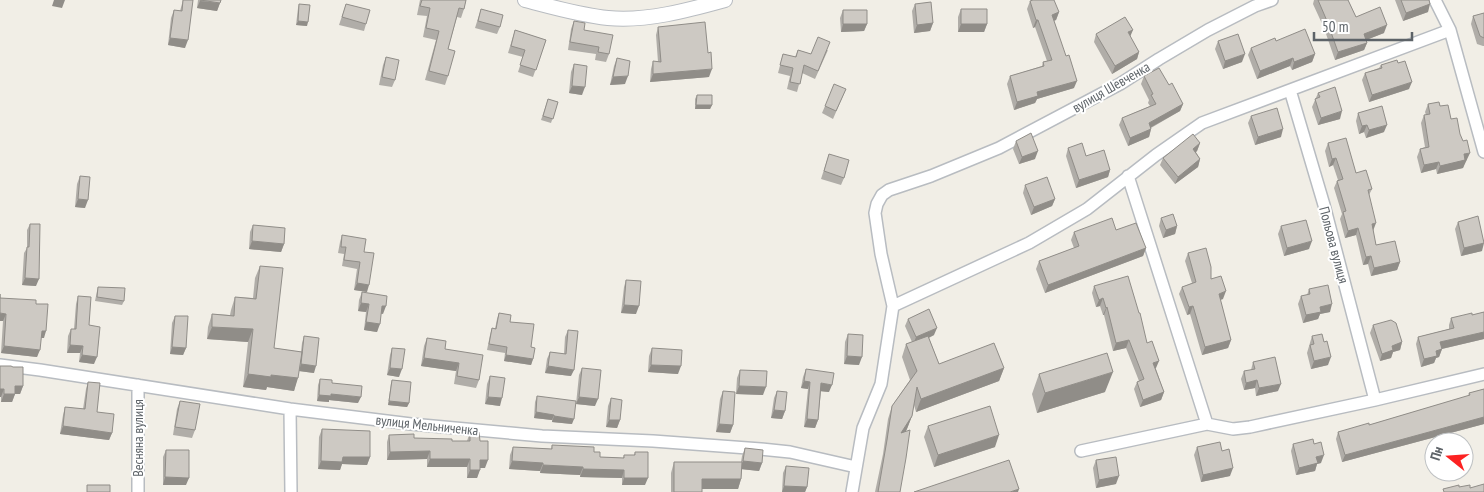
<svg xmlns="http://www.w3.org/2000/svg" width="1484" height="492" font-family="'PT Sans Narrow',sans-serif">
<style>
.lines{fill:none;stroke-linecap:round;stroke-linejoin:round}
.minor-casing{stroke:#b8bcc1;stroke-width:14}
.tertiary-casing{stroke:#b8bcc1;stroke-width:16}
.minor{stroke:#fff;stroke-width:11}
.tertiary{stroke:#fff;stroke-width:14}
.wall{fill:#b0ada8}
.shaded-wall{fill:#908d88}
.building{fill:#cdc9c3;stroke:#908d88}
.labels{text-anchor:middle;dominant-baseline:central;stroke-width:4;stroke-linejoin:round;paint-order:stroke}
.street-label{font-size:14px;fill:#5d6368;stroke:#fff}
</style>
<rect width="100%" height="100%" fill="#f1eee6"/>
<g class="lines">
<g class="minor-casing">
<path id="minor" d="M1435 0 1450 30 1484 152
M1290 90 1324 205 1375 400
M1128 176 1207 424
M893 306 1029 243 1087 209 1156 155 1202 123 1450 30
M0 365 40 370 290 409 411 424 542 436 653 441 761 449 790 452 856 467
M138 385V492
M290 409 291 492
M1081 451 1207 424 1233 429 1250 427 1375 400 1484 374
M852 492 863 428 881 384 893 306 881 254 875 213 877 204 882 195 889 190 931 176 999 148 1120 84 1159 59 1208 30 1255 6 1272 0"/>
</g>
<g class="tertiary-casing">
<path id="tertiary" d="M525 0C552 7 579 15 608 18 645 22 689 10 725 0"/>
</g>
<use href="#minor" class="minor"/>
<use href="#tertiary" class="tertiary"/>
</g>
<path class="wall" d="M183 0 185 48 168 45 171 18 174 10 180 11Z
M198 0H221L217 11 197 8Z
M420 0H466L464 9 461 18 457 17 448 49V76L445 85 425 80 436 40 423 37 427 16 417 15Z
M1314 0H1348L1356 17 1384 33 1366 40 1367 43 1364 50 1335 60 1324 28 1313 4Z
M1395 0H1429L1428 12 1403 21Z
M1030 1 1059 12 1056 20 1054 21 1074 88 1037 99 1035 103 1014 110 1007 84 1010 76 1042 66 1043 62 1047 61 1035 27 1033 28 1027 9Z
M299 4 307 26 296 25 298 8Z
M346 4 366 24 364 31 339 25Z
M915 4 933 23 930 31 914 33 912 11Z
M481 9 500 27 497 34 475 28Z
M961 9 987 24 984 32H958V17Z
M843 10 867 24 864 31 841 32 840 18Z
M1484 13V46H1483L1477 44 1471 24 1473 16Z
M574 21 584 30 609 54 606 62 595 60 596 54 568 50 571 29Z
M658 27 709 77 650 82 651 69 653 61 658 62 656 35Z
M515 30 546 40 533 77 518 72 523 57 508 53Z
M1096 34 1130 36 1139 52 1137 59 1112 74 1094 42Z
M1218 41 1242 62 1223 69 1215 49Z
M1276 41 1315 54 1312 62 1292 70 1290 66 1257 79 1248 55 1251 48Z
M798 50 811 54 828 50 815 79 802 73 797 92 787 89 790 76 778 73 783 54 795 57Z
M386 57 395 80 392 87 379 85 383 65Z
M617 58 625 84 610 85 614 66Z
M574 64 582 95 569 93 571 72Z
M1381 65 1409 89 1369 102 1362 80 1365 73 1379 68Z
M1144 76 1169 85 1183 104 1180 111 1151 128V129L1149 137 1128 146 1119 125 1122 118 1150 106 1148 103 1149 100 1141 84Z
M846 89 833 119 822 113 825 106Z
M1318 93 1340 119 1318 125 1312 107Z
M697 95 712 105 710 109H695V99Z
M548 99 558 102 551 123 541 120Z
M1428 104 1440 106 1451 119 1467 160 1465 161 1463 168 1437 174 1436 169 1421 173 1417 157 1420 149 1425 147 1421 123 1424 115H1426L1425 112Z
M1358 113 1384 132 1366 138 1364 132 1359 134 1356 121Z
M1251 116 1281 137 1255 145 1248 123Z
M1016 141 1035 159 1019 164 1013 149Z
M1200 143 1197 151 1196 152 1200 159 1198 167 1175 184 1160 165 1163 158Z
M1328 143 1372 189 1369 195 1373 231 1376 245 1400 262 1397 270 1371 276 1368 264 1363 265 1356 235 1345 238 1340 219 1342 214 1334 188 1337 181 1338 180 1333 165 1329 167 1325 151Z
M1068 148 1086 156 1110 170 1108 177 1076 188 1066 156Z
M829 154 844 178 841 185 821 179Z
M80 176 85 208 75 207 77 184Z
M1025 185 1055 199 1052 206 1031 215 1023 193Z
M1161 218 1177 226 1175 234 1163 238 1159 226Z
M1458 222 1482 251 1461 256 1455 229Z
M30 224 36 286 22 285 24 253 27 248V230Z
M253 225 284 244 281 252 249 249 250 232Z
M1281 226 1309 249 1284 256 1278 234Z
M1116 230 1146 248 1143 256 1045 293 1036 269 1039 261 1074 248 1071 240 1074 232Z
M342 235 364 252 367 292 354 290 357 269 342 266 344 254 338 253 340 242Z
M1188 253 1211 279 1223 299 1220 300 1231 340 1228 348 1202 355 1190 314 1187 315 1179 294 1182 287 1192 283 1185 261Z
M260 266 274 348 301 352 302 343 304 336 314 373 299 371 294 391 267 387 266 390 243 387 248 342 207 339 208 327 212 314 230 315 231 310 235 297 253 298 255 278Z
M626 280 636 314 621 313 624 287Z
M1094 286 1147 343 1164 392 1161 400 1140 407 1134 389 1137 382 1139 381 1126 348 1113 351 1104 315H1103L1100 306 1096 307 1092 293Z
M98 287 124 301 122 305 95 301 97 291Z
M1309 289 1330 312 1320 314 1318 319 1303 323 1298 304 1301 296 1307 295Z
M362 292 383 314H381L377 332 364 330 366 312 358 311 359 300Z
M78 296 89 325 94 364 79 362 80 353H67L68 336 71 329H74L76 304Z
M0 298 36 304 44 338H41L37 357 1 353 3 321Z
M1484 312V339L1442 349 1439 357 1436 358 1434 363 1421 367 1416 344 1418 337 1449 329V325L1451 318 1472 315Z
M499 313 510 322 531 347 533 359 531 365 504 361 505 353 487 350 490 335 492 328 495 329 497 319Z
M175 316 186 348 183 355 170 354 172 323Z
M908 319 934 335 929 338 939 364 1004 368 999 381 916 412 914 405 912 416 906 431 900 492H875L883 454 888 419 892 406 910 380 902 357 906 344 912 342 905 326Z
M1373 325 1402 342 1400 350 1393 352 1391 358 1380 361 1370 333Z
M568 330 571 376 545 373 547 359 550 352 564 354 565 337Z
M848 334 859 365 844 364 845 342Z
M1312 336 1328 365 1311 369 1307 353Z
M427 338 445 349 479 380 476 388 454 384 456 371 421 366 424 346Z
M392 348 399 377 387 375 390 355Z
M652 348 678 374 648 372 649 356Z
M1253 362 1278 391 1256 396 1255 388 1244 390 1241 379 1244 371 1251 370Z
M0 366 23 386 20 394H15L12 402H1V397H0Z
M582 368 595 406 576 404 579 375Z
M806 369 829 392 821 391 818 420 815 428 804 427 808 389 801 388 803 377Z
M740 370 763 395 736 394 737 378Z
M1039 374 1105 392 1037 413 1032 394Z
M490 376 500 406 485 404 487 384Z
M320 379 332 383 358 403 329 400V402L317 401 318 385Z
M392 380 409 403 407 407 388 405 391 383Z
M88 382 97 412 112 433 109 440 60 434 63 415 65 407 83 409 86 389Z
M1484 389V424L1342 462 1336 439 1338 432 1369 425 1468 396 1469 393Z
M723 391 733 425 730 433 716 432 720 399Z
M777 391 785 411 782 419 771 418 774 398Z
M537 396 572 424 552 422V420L534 418 535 402Z
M611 398 620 420 617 428 606 427 608 406Z
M180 401 195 430 192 438 173 435 177 409Z
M928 426 995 447 934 467 924 437Z
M322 429 370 457 367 465 342 464 340 470 318 469 319 437Z
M470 432 480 441 485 468H480L477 478H467V467H427V459L387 460V442L389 435 414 438 452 441H467Z
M1293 444H1314L1321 463 1317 464 1315 471 1296 475 1291 451Z
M552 445 594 452 600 457 623 458 624 455H634L635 452 645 485H622V478L580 477V475L540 473V471L509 469 510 455 513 447 551 449Z
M1197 447 1222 451 1230 476 1201 482 1194 455Z
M745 448 762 463 759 471 742 469 741 479 738 489H702V492H671V473L674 462H741L742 456Z
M166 450 186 485H163V457Z
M1096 460 1116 484 1096 488 1093 468Z
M786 466 807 487 805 492H782L783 473Z"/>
<path class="shaded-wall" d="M54 0H65L62 8 52 6Z
M200 1 220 3 217 11 197 8Z
M1430 4 1428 12 1403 21 1406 13Z
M1059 12 1056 20 1049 22 1052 15Z
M1036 20H1038L1035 27 1033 28Z
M298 21 308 22 307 26 296 25Z
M933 23 930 31 914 33 917 25Z
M843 24H867L864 31 841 32Z
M961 24H987L984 32H958Z
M1387 25 1384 33 1361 42 1364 34Z
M1133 30 1130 37 1128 32Z
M170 38 188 40 185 48 168 45Z
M1367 43 1364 50 1335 60 1338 52Z
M1139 52 1137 59 1112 74 1115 66Z
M1245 54 1242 62 1223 69 1225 61Z
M1315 54 1312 62 1292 70 1294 62Z
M1293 58 1290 66 1257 79 1260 71Z
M712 69 709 77 650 82 653 74Z
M628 76 625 84 610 85 613 77Z
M1077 81 1074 88 1037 99 1035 103 1014 110 1017 102 1037 92Z
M1412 82 1409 89 1369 102 1372 95Z
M572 86 585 87 582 95 569 93Z
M1183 104 1180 111 1146 130 1149 123Z
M696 105H712L710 109H695Z
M1342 111 1340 119 1318 125 1321 118Z
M1367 125 1364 132 1359 134 1362 126Z
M1387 125 1384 132 1366 138 1369 130Z
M1151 129 1149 137 1128 146 1130 138Z
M1283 129 1281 137 1255 145 1258 137Z
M1200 143 1197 151 1190 157 1193 149Z
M1038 151 1035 159 1019 164 1022 157Z
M1470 153 1463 168 1437 174 1440 166 1464 154Z
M1336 158 1333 165 1329 167 1332 159Z
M1200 159 1198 167 1175 184 1178 177Z
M1439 162 1436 169 1421 173 1424 165Z
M1110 170 1108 177 1076 188 1079 180Z
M78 199 88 200 85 208 75 207Z
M1055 199 1052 206 1031 215 1034 207Z
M1376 223 1373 231 1369 232 1372 224Z
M1177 226 1175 234 1163 238 1166 230Z
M1358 228 1356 235 1345 238 1348 231Z
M252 241 284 244 281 252 249 249Z
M1312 241 1309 249 1284 256 1287 248Z
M1484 243 1482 251 1461 256 1464 248Z
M1146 248 1143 256 1045 293 1048 285Z
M1371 256 1368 264 1363 265 1366 257Z
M1400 262 1397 270 1371 276 1374 268Z
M25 278 39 279 36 286 22 285Z
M357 283 369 285 367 292 354 290Z
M1226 291 1223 299 1216 301 1219 294Z
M1103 298 1100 306 1096 307 1099 300Z
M361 303 369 304 366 312 358 311Z
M1332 304 1330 312 1320 314 1318 319 1303 323 1306 315 1320 307Z
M624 305 639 306 636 314 621 313Z
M382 306H386L383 314 380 313Z
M1193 306 1190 314 1187 315 1189 307Z
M1107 307 1104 315H1103L1106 308Z
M0 313 6 314 3 321H0Z
M366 322 380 324 377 332 364 330Z
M212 327 253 329 248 342 207 339Z
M937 328 934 335 913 345 916 337Z
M42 331H46L44 338H39Z
M1484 332V339L1437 350 1440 342Z
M1129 340 1126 348 1113 351 1116 343Z
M1231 340 1228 348 1202 355 1205 347Z
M1402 342 1400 350 1393 352 1391 358 1380 361 1382 354 1392 346Z
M70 345 83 346 80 353H67Z
M4 346 40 350 37 357 1 353Z
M172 347 186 348 183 355 170 354Z
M1442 349 1439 357 1436 358 1434 363 1421 367 1424 359 1436 351Z
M82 355 97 357 94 364 79 362Z
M506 355 533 359 531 365 504 361Z
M847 356 862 357 859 365 844 364Z
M1331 357 1328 365 1311 369 1314 361Z
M424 358 459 363 456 371 421 366Z
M1159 361 1156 368 1151 370 1153 363Z
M301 364 316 366 314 373 299 371Z
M651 365 681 366 678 374 648 372Z
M548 366 574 370 571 376 545 373Z
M390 368 402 369 399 377 387 375Z
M1004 368 999 381 916 412 921 399Z
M1113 372 1105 392 1037 413 1045 393Z
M248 374 271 375 298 378 294 391 267 387 266 390 243 387Z
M1257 380 1255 388 1244 390 1246 383Z
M804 381 810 382 808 389 801 388Z
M821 383 832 385 829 392 818 391Z
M1281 384 1278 391 1256 396 1259 388Z
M15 386H23L20 394H12Z
M739 386 766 387 763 395 736 394Z
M0 389H4L1 397H0Z
M1164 392 1161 400 1140 407 1143 400Z
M4 394H15L12 402H1Z
M331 394 361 397 358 403 329 400V402L317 401 319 395Z
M488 397 502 398 500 406 485 404Z
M579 397 598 399 595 406 576 404Z
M389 401 409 403 407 407 388 405Z
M774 410 785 411 782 419 771 418Z
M536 412 554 415 552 420 534 418Z
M554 416 574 419 572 424 552 422Z
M912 416 907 429 897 446 901 433Z
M1484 417V424L1342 462 1345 455Z
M807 419 818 420 815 428 804 427Z
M609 420H620L617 428 606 427Z
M719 424 733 425 730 433 716 432Z
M63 426 112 433 109 440 60 434Z
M999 435 995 447 934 467 938 455Z
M430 451 427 459 387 460 390 452Z
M1324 455 1321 463 1317 464 1315 471 1296 475 1299 468 1316 457Z
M343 457H370L367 465 342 464 340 470 318 469 321 461Z
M430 459H470L467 467H427Z
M480 460H488L485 468H477Z
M512 461 543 463 540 471 509 469Z
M743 461 762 463 759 471 740 469Z
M543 465 583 467 580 475 540 473Z
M1233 468 1230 476 1201 482 1203 475Z
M583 469 624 470 622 478 580 477Z
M470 470H480L477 478H467Z
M1119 476 1116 484 1096 488 1099 480Z
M165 477 189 478 186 485H163Z
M624 478H648L645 485H622Z
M702 479H741L738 489H699Z
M784 486 807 487 805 492H782Z
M1019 489 1018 492H1010Z"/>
<path class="building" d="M183 0H193L188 40 170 38 174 10 182 11Z
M200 0H221L220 3Z
M422 0H466L464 9 459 8 448 49 455 51 448 76 429 71 439 31 426 28 430 8 420 6Z
M1033 0H1054L1059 12 1052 15 1066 56 1069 55 1077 81 1037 92 1038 96 1017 102 1010 76 1044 66 1043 62 1052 60 1038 20H1036L1030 1Z
M1318 0H1348L1356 17 1380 7 1387 25 1364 34 1367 43 1338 52 1327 21Z
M1401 0H1429L1430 4 1406 13Z
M931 2 933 23 917 25 915 4Z
M299 4 310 5 308 22 298 21Z
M346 4 370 10 366 24 342 17Z
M481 9 503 15 500 27 478 21Z
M961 9H987V24H961Z
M843 10H867V24H843Z
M1484 13V38L1480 36 1473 16Z
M1125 17 1133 30 1128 32 1139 52 1115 66 1096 34Z
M574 21 585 23 584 30 613 35 609 54 598 52 599 47 570 42Z
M705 22 708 53 711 52 712 69 653 74V61L661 62 658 27Z
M1305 29 1315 54 1294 62 1293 58 1260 71 1251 48 1275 38 1276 41Z
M515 30 546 40 536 70 520 65 525 50 511 46Z
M1238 34 1245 54 1225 61 1218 41Z
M818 37 830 42 818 71 804 65 800 84 790 82 793 68 780 65 783 54 796 57 798 50 811 54Z
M386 57 399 60 395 80 382 77Z
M617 58 630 61 628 76 613 77Z
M1397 60 1398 63 1405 61 1412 82 1372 95 1365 73 1382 68 1381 65Z
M574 64 587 66 585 87 572 86Z
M1159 68 1169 85 1172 83 1183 104 1149 123 1151 129 1130 138 1122 118 1156 104 1151 95 1153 94 1144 76Z
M834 84 846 89 836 111 825 106Z
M1335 87 1342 111 1321 118 1315 99 1320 97 1318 93Z
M697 95H712V105H696Z
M548 99 558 102 553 119 543 116Z
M1439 102 1440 106 1448 105 1451 119 1457 118 1460 134 1463 141 1467 140 1470 153 1464 154 1465 160 1440 166 1439 162 1424 165 1420 149 1429 147 1424 115 1430 114 1428 104Z
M1382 106 1387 125 1369 130 1367 125 1362 126 1358 113Z
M1277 108 1283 129 1258 137 1251 116Z
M1031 133 1038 151 1022 157 1016 141Z
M1193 134 1200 143 1193 149 1200 159 1178 177 1163 158Z
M1346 138 1356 173 1366 170 1372 189 1368 190 1376 223 1372 224 1376 245 1395 241 1400 262 1374 268 1371 256 1366 257 1358 228 1348 231 1343 212 1346 211 1337 181 1343 179 1336 158 1332 159 1328 143Z
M1082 143 1086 156 1104 150 1110 170 1079 180 1068 148Z
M829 154 849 160 844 178 824 171Z
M80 176 90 177 88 200 78 199Z
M1047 177 1055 199 1034 207 1025 185Z
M1173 214 1177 226 1166 230 1161 218Z
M1478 216 1484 243 1464 248 1458 222Z
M1112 218 1116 230 1136 223 1146 248 1048 285 1039 261 1079 246 1074 232Z
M1306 220 1312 241 1287 248 1281 226Z
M30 224H40L39 279 25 278 27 247H29Z
M253 225 285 228 284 244 252 241Z
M342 235 366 239 364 252 374 253 369 285 357 283 360 262 344 260 346 247H341Z
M1206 248 1211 267V279L1221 276 1226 291 1219 294 1231 340 1205 347 1193 306 1189 307 1182 287 1196 282 1188 253Z
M260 266 283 268 274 348 302 352 298 378 271 375V377L248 374 253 329 212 327V314L234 316 235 297 256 299Z
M1128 276 1139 313H1140L1147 343 1152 341 1159 361 1153 363 1164 392 1143 400 1137 382 1144 379 1129 340 1116 343 1107 307 1106 308 1103 298 1099 300 1094 286Z
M626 280 641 281 639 306 624 305Z
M1328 285 1332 304 1320 307 1321 312 1306 315 1301 296 1310 294 1309 289Z
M98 287 125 288 124 301 97 297Z
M362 292 387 296 386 306H382L380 324 366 322 369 304 361 303Z
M0 294V298L36 300V304H48L46 331H42L40 350 4 346 6 314 0 313Z
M78 296 91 297 89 325 100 327 97 357 82 355 83 346 70 345 71 329H76Z
M929 309 937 328 916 337 908 319Z
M1484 312V332L1440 342 1442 349 1436 351 1437 356 1424 359 1418 337 1454 328 1451 318 1472 313V315Z
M499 313 511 315 510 322 534 324 531 347 535 348 533 359 506 355 507 347 489 344 492 328 496 329Z
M175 316H188L186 348 172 347Z
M1391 320 1396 323 1402 342 1392 346 1393 350 1382 354 1373 325Z
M568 330 578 331 574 370 548 366 550 352 566 354Z
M848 334 863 335 862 357 847 356Z
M1322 334 1324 342 1327 341 1331 357 1314 361 1310 345 1314 344 1312 336Z
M304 336 319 338 316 366 301 364Z
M928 336 939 364 994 343 1004 368 921 399 917 387 912 416 901 433 910 430 906 458 900 492H878L887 440 892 406 917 371 906 344Z
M427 338 446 341 445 349 483 355 479 380 457 376 459 363 424 358Z
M392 348 405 349 402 369 390 368Z
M652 348 682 350 681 366 651 365Z
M1107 353 1113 372 1045 393 1039 374Z
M1275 357 1281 384 1259 388 1257 380 1246 383 1244 371 1255 369 1253 362Z
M0 366H11L13 367H23V386H15V394H4V389H0Z
M582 368 601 370 598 399 579 397Z
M806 369 834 373 832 385 821 383 818 420 807 419 810 382 804 381Z
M740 370 767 371 766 387 739 386Z
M490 376 505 378 502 398 488 397Z
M320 379 332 380V383L362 386 361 397 331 394V396L319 395Z
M392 380 411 382 409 403 389 401Z
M88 382 100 383 97 412 114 414 112 433 63 426 65 407 85 409Z
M1484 389V417L1345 455 1338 432 1369 423V425L1470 395 1469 393Z
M723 391 735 392 733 425 719 424Z
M777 391 787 392 785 411 774 410Z
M537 396 576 401 574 419 554 416V415L536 412Z
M611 398 622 400 620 420H609Z
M180 401 200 404 195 430 175 427Z
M990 406 999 435 938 455 928 426Z
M322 429 370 431V457H343L342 462 321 461Z
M470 432H479L480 441H488V460H480V470H470V459H430V451L390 452 389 435 414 434V438L452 439V441H470Z
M1313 439 1314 444 1321 442 1324 455 1316 457 1318 463 1299 468 1293 444Z
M1220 442 1222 451 1229 449 1233 468 1203 475 1197 447Z
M552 445 594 447V452H600V457L624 458V455H635V452H648V478H624V470L583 469V467L543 465V463L512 461 513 447 552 449Z
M745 448 763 450 762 463 743 461Z
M166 450H189V478L165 477Z
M1116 457 1119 476 1099 480 1096 460Z
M1009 460 1019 489 1010 492H914Z
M674 462H742L741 479H702V492H674Z
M786 466 809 468 807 487 784 486Z
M1484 484V492H1444L1443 489 1459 485V487L1470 485V488Z
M87 485H110V492H87Z"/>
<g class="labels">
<g class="street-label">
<text transform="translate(1111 87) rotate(-30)">вулиця Шевченка</text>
<text transform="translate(1334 245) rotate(75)">Польова вулиця</text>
<text transform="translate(427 425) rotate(6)">вулиця Мельниченка</text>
<text transform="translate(138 438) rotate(-90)">Весняна вулиця</text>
</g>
</g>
<g transform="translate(1449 457) rotate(287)"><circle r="24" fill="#ffffff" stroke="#bec1c3"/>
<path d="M0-4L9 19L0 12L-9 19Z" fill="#fc2222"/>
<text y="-8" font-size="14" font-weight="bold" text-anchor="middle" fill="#5d6368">Пн</text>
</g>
<path d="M1314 32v8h98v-8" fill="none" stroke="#5d6368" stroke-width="2.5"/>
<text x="1322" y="32" font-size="15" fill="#5d6368" stroke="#ffffff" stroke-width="4" paint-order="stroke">50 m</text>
</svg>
